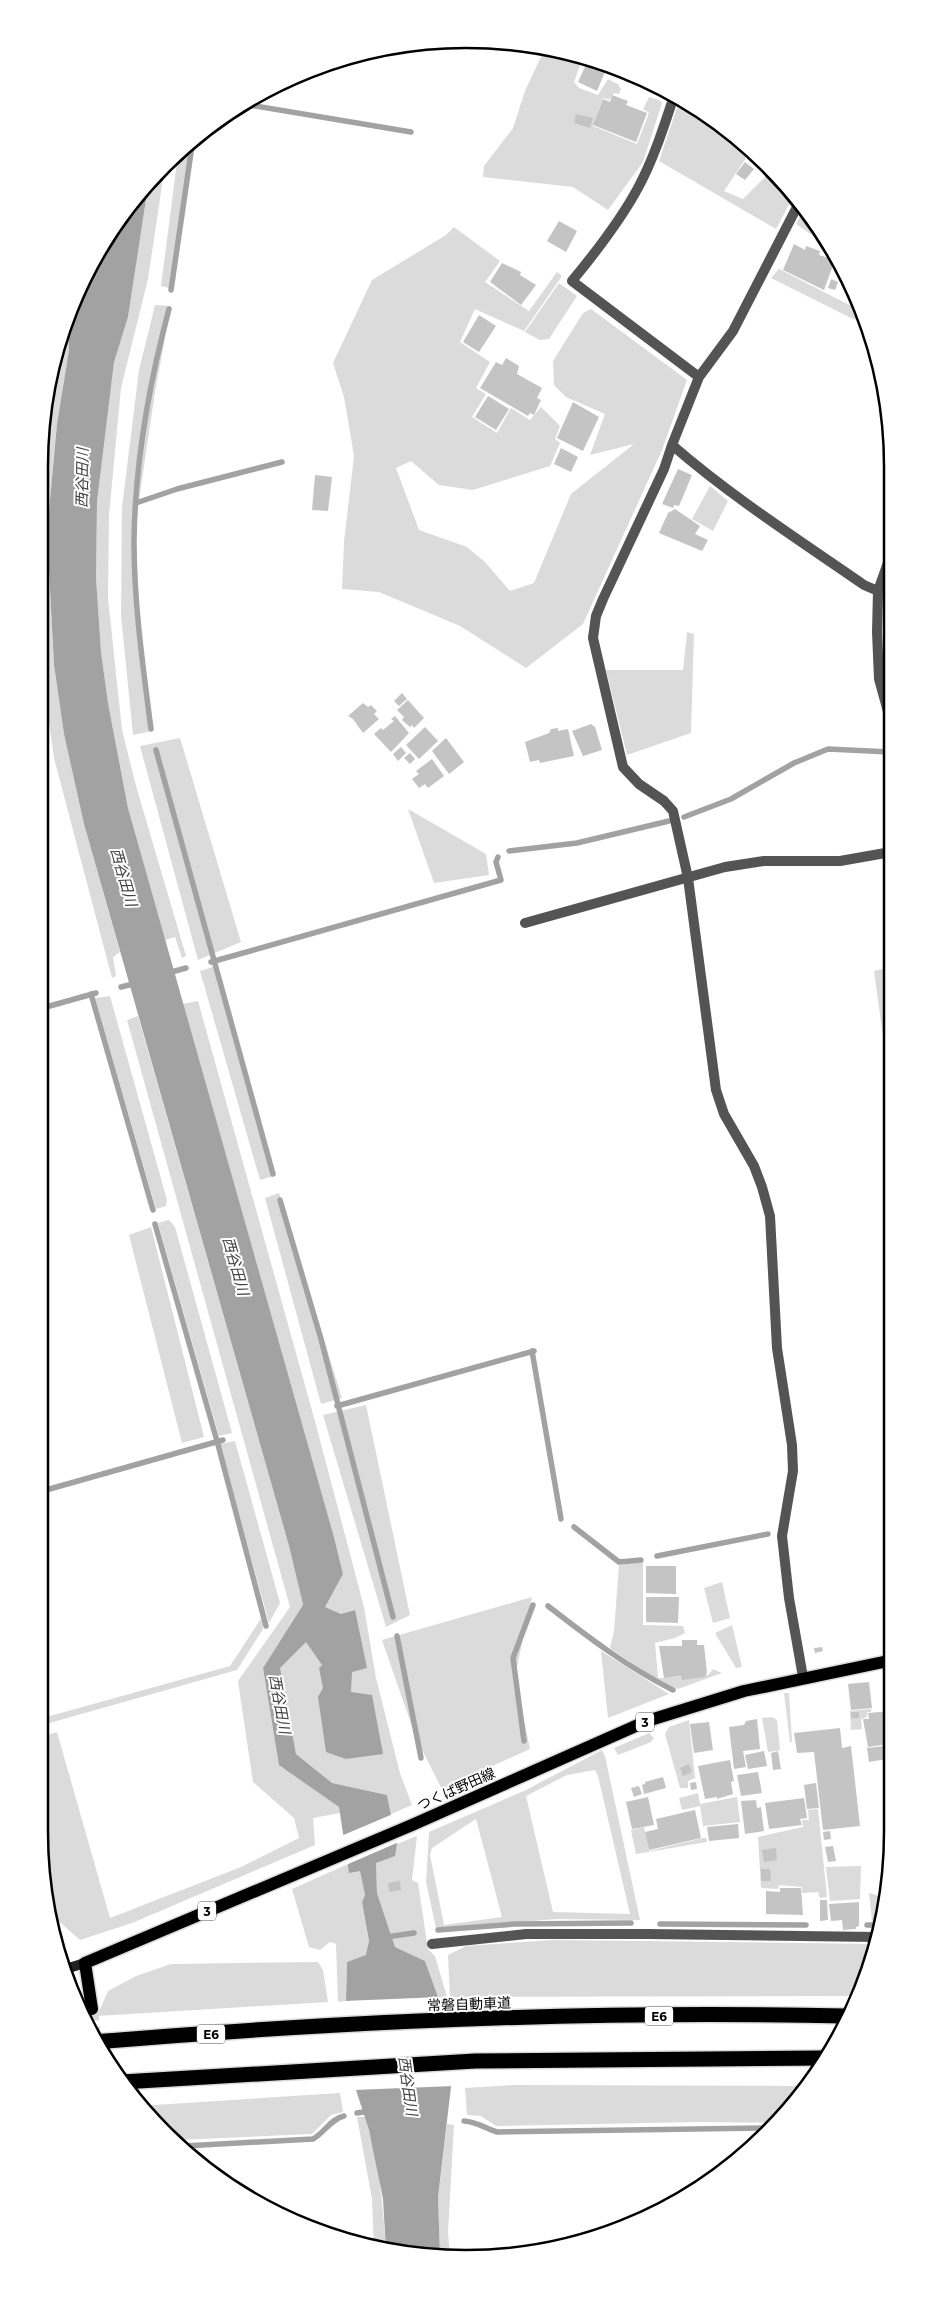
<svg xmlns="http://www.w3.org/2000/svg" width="932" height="2298" font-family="Montserrat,'Noto Sans JP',sans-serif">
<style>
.green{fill:#dbdbdb;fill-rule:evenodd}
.water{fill:#a2a2a2}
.pier{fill:#fff}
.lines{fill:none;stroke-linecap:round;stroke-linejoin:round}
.stream{stroke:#a2a2a2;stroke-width:5.5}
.building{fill:#c4c4c4}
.primary-tunnel{stroke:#d9d9d9;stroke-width:12;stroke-dasharray:12 6;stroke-linecap:butt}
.primary-casing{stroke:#dbdbdb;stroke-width:15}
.motorway-casing{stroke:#dbdbdb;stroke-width:18}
.minor{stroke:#545454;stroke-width:10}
.secondary{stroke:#212121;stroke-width:10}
.primary{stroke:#000;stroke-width:12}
.motorway{stroke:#000;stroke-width:15}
.labels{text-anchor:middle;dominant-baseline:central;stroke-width:4;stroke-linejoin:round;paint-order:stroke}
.shield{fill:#fff;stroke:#4c4c4c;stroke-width:1}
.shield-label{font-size:12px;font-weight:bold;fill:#000}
.street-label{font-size:14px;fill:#000;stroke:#fff}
.water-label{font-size:15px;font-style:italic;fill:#434343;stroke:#fff}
.rim{fill:none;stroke:#000;stroke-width:2.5}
</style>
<rect width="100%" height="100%" fill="#fff"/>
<path class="green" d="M545 48 583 57 574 82 579 88 598 95 608 79 618 84 621 89 619 94 614 93 609 100 603 98 593 126 637 144 649 113 643 109 649 97 659 100 662 103 643 162 608 210 573 187 483 177 484 166 513 128 525 91Z
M680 99 703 111 750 152 724 191 743 199 768 174C781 177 787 184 794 195L776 229 659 161Z
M194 139 173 289 161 286 178 154Z
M165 165 148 279 121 388 109 515 108 598 122 730 136 786 186 956 182 958 175 937 165 940 128 808 108 703 101 652 96 578 97 502 114 361 128 317 149 180Z
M803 210 825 244 796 224Z
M454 227 500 261 485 282 529 311 557 272 562 276 524 331 475 309 460 342 490 362 476 388 486 394 472 417 497 433 511 408 530 420 541 407 560 426 555 439 560 443 550 466 473 490 439 485 411 461 396 468 419 530 467 547 485 562 510 591 534 583 571 494 634 444 590 455 605 414 566 397 554 385 553 361 583 313 591 309 687 380 662 450 583 624 526 668 460 626 379 592 342 589 344 542 354 456 344 397 333 363 372 280 446 235Z
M779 269 863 312 866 323 851 318 771 278Z
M559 283 577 296 549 339 540 340 525 332Z
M155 305 171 306 155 392 133 541 136 613 152 731 133 735 121 616 122 507 139 370Z
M67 316 69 350 57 424 47 533 54 665 64 734 84 824 120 952 113 957 116 976 112 978 54 758 39 652V470L61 329Z
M710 486 728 501 713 531 692 519Z
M687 632 694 634 691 733 627 755 606 670H683Z
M180 738 241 942 198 960 140 746Z
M408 809 486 854 489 875 434 883Z
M216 966 274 1176 260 1180 200 971Z
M891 967V1081H889L874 971Z
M110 996 167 1200 166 1206 156 1209 95 998Z
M198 1001 316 1425 364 1607 376 1678 400 1773 412 1805 391 1814 387 1795 332 1783 296 1754 279 1668 306 1641 323 1666 319 1668 346 1759 383 1753 350 1692 354 1610 341 1614 324 1607 343 1574 334 1537 183 1004Z
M138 1016 289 1546 303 1606 263 1668 279 1764 339 1807 340 1813 313 1818 315 1845 132 1923 80 1940 53 1916 39 1832V1738L57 1732 110 1918 241 1867 299 1838 294 1818 253 1782 238 1681 290 1607 127 1020Z
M279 1193 342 1398 321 1404 265 1198Z
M169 1220 175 1227 232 1433 219 1436 158 1223Z
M151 1227 204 1437 182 1443 129 1235Z
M366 1405 410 1615 386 1627 323 1415Z
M235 1441 280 1603 269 1623 220 1444Z
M643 1562V1625L683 1626 685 1633 675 1638 655 1643 658 1678 708 1675 713 1669 722 1673 678 1689 648 1674 610 1648 614 1631 619 1565Z
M722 1582 730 1618 713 1623 704 1588Z
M532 1597 515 1676 530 1749 442 1789 416 1738 382 1640Z
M262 1617 263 1629 237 1670 39 1726V1719L230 1666Z
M732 1625 742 1667 736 1668 715 1633Z
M601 1651 669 1694 608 1718Z
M784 1693H789L792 1742H790Z
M871 1709V1712H867V1717L861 1719 862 1729 851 1730 850 1711Z
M772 1717 777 1720 780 1750 768 1752 762 1718Z
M689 1720 695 1778 688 1781V1788H680L665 1734 669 1727Z
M649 1733 654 1738 651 1742 618 1755 614 1748Z
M602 1750 605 1756 640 1920 557 1919 436 1928 426 1882 429 1832 526 1790ZM595 1770 598 1776 630 1914 553 1912 526 1796 567 1775ZM476 1819 502 1917 444 1925 430 1855 432 1848Z
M698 1793 700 1804 737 1797 740 1822 703 1826 700 1806 682 1810 679 1798Z
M818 1809 827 1897 820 1898 818 1892 802 1893V1887L779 1885 778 1889 761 1888 758 1837 803 1827 802 1820H809L808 1810Z
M644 1827 649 1851 703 1838H706L707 1842 636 1854 631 1830Z
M417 1836 412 1880 418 1883 428 1949 435 1956 447 1997H438L425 1961 395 1947 377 1893 376 1862 394 1856 397 1844Z
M348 1864 360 1870 365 1895 362 1902 369 1941 367 1955 347 1962 346 2001 338 2002 336 1944 330 1942 320 1950 309 1947 292 1889Z
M861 1866 860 1899 830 1901 826 1867Z
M869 1893 883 1897 879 1921H872Z
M553 1940 875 1944 871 1969 856 1996 450 1997 448 1955 466 1946Z
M318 1962 323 1970 328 2002 97 2016 108 1991 136 1976 171 1964Z
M514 2085 808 2086 776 2123 697 2122 496 2126 481 2116 467 2115 465 2088Z
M340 2093 343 2112 331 2115 312 2134 177 2140 145 2113 139 2106Z
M357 2117H365C379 2160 383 2205 386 2250L374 2247 372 2199Z
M447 2124 454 2125 448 2233 450 2254 440 2255 438 2197Z"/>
<path class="water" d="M149 180 128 317 114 362 97 502 96 578 101 652 108 703 128 808 334 1537 343 1574 325 1607 341 1614 355 1610 367 1668 352 1672 351 1692 372 1695 383 1754 346 1759 326 1752 318 1697 323 1688 319 1668 322 1665 306 1642 280 1668 296 1754 332 1783 387 1795 397 1844 395 1856 376 1863 377 1893 395 1947 425 1961 438 1997 451 2087 438 2197 440 2255 410 2256 386 2250 383 2199 369 2130 356 2090 346 2001 347 1962 366 1955 369 1941 362 1902 365 1895 360 1871 349 1873 339 1807 279 1765 263 1668 303 1605 289 1546 84 824 64 734 54 665 47 533 57 424 69 350 67 316 96 253Z"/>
<path class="pier" d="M393 1814 399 1842 346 1865 341 1836Z
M440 1997 454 2086 354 2090 344 2001Z"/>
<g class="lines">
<path class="stream" d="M243 104 411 132
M171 290 193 139
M136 503 177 489 282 462
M151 729C143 667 134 604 134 541 135 463 149 384 169 309
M156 750 273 1174
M684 817 731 799 794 763 828 749 890 752
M509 851 577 843 669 821
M211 962 501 880 496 862 498 857
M168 973 186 968
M121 987 133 984
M91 994 153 1210
M39 1009 96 993
M280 1200 321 1339 393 1617
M155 1224 217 1441 266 1626
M532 1351 561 1519
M337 1406 534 1351
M39 1492 223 1440
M574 1527 619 1562 641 1560
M657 1556 768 1534
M548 1606C588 1637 627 1667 673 1690
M397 1636 421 1758
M524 1741 513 1658 533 1605
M660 1924 806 1925
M867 1925H878
M438 1930 515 1924 631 1923
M386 1937 414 1933
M357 2113 370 2111
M464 2121C478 2122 484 2128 497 2132L771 2128
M184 2146 313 2139C325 2132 331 2119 344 2116"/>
</g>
<path class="building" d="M589 58 608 65 597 91 578 82Z
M612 95 628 101 626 105 647 113 636 142 593 125 603 99 610 102Z
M576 114 593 118 590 128 574 123Z
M751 153 776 174 774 176 764 168 761 171 747 159Z
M745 162 754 169 745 180 736 174Z
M559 221 577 231 566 252 547 241Z
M794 244 805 250 806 246 820 251 819 255 835 260 824 290 783 270Z
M502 263 521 272 520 275 536 285 521 305 490 282Z
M831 279 838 282 835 290 828 288Z
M479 315 496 326 479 352 463 342Z
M506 358 519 366 517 374 542 388 537 398 541 400 534 415 530 413 528 416 480 388 496 362 502 365Z
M488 396 509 409 496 430 475 417Z
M573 402 599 417 583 451 557 438Z
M561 448 578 457 571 472 554 464Z
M678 469 692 475 679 506 674 505 673 508 662 504Z
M315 475 332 477 328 511 312 510Z
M675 509 700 526 695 534 708 540 702 551 659 533 668 513Z
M402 693 407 699 399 706 394 701Z
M408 700 424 718 414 728 412 725 410 727 402 720 404 717 397 710Z
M363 703 368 707 371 705 377 711 374 714 379 719 363 733 353 719 348 716Z
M395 716 409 733 391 752 374 734 381 728 383 730 394 721 391 719Z
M591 724 595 727 602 750 583 756 572 731Z
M425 727 438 741 419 759 406 745Z
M558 728V731L568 729 574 756 540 763 539 760 530 762 525 742 549 733 551 729Z
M446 738 464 762 449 774 432 751Z
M401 747 406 753 398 761 393 754Z
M410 753 415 759 410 764 404 758Z
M432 759 444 776 428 788 425 784 419 788 412 779 419 774 416 771Z
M646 1566H676V1594L646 1593Z
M646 1597H679L678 1623 646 1622Z
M682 1640H697V1645H704L707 1673 705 1677 682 1680 681 1676 664 1678 659 1646H682Z
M822 1647 823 1651 815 1653 814 1648Z
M869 1682 872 1708 851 1710 848 1684Z
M851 1712H859V1718H851Z
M880 1712 893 1713V1739L888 1740V1744L868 1747 863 1719H869L868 1713Z
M757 1719 760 1749 743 1751 746 1767 734 1769 729 1727 744 1725 746 1721Z
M709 1722 713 1750 694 1753 690 1724Z
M840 1728 842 1748 851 1746 860 1826 823 1830 814 1752 797 1753 794 1733Z
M893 1745V1758L869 1762 867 1748Z
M764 1751 767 1766 748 1769 745 1755Z
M778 1751 781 1769 773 1770 771 1753Z
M730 1760 734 1781 731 1782 733 1794 717 1799V1797L705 1799 698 1766Z
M689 1764 692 1772 683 1776 680 1768Z
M758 1772 762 1793 741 1796 737 1775Z
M663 1777 666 1788 644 1794 642 1785 645 1784V1782Z
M696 1782 697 1789 691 1790 690 1783Z
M816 1783 819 1808 807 1809 804 1785Z
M639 1786 642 1794 634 1797 631 1788Z
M648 1797 654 1825 632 1829 626 1802Z
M804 1798 807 1818 800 1819 802 1825 769 1829 765 1803Z
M756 1800 757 1808 761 1807 764 1831 745 1834 741 1801Z
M695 1810 701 1838 649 1850 645 1832 658 1829 656 1819Z
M738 1824 739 1838 709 1841 707 1827Z
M830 1831 831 1839 824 1840 823 1832Z
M833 1846 836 1861 828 1862 825 1847Z
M776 1848 777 1860 764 1862 762 1850Z
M761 1869H770L771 1881H761Z
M400 1881 401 1890 389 1892 388 1883Z
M780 1888H801L803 1915 766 1914V1891L780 1892Z
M820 1900H827L828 1920 820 1921Z
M859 1902V1926L856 1927V1929L843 1930 842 1920 831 1921 829 1904Z"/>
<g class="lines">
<path class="primary-tunnel" d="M92 2009 96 2046"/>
<g class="primary-casing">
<path id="primary" d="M92 2009 85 1963 412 1825 647 1721 744 1691 893 1660"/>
</g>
<g class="motorway-casing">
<path id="motorway" d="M94 2042C344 2021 595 2010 845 2016
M122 2082 475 2061 823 2058"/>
</g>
<path class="minor" d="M674 96C664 126 654 158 639 186 621 220 596 252 572 281L699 377 672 445C732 497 799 540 864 585L878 591
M699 377 733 331 799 203
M672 445 664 469 603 599 596 616 593 638 623 767 639 784 664 801 673 811 688 878 716 1090 724 1114 754 1166 762 1187 770 1216 777 1348 792 1445 793 1471 782 1536 789 1598 803 1677
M890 557 878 591 877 632 879 679 890 719
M525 923 725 867 764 861H840L891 852
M432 1944 526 1934H648L876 1937"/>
<path class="secondary" d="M62 1970 85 1963"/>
<use href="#primary" class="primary"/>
<use href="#motorway" class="motorway"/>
</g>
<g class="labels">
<g class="shield">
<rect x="636" y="1712.5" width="18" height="19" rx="4"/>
<rect x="198" y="1901.5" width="18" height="19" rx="4"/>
<rect x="645" y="2006.5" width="28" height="19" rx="4"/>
<rect x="197" y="2024.5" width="28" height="19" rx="4"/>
</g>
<g class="shield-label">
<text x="645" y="1722">3</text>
<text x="207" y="1911">3</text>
<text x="659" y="2016">E6</text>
<text x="211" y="2034">E6</text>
</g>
<g class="street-label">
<text transform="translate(456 1789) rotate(-24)">つくば野田線</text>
<text transform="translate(469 2004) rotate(-2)">常磐自動車道</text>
</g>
<g class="water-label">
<text transform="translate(82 478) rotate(-89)">西谷田川</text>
<text transform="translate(124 877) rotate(74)">西谷田川</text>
<text transform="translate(236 1266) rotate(74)">西谷田川</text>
<text transform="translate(280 1704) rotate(80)">西谷田川</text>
<text transform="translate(408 2086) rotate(82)">西谷田川</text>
</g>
</g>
<path d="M0 0H932V2298H0ZM466 48H466A418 418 0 0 1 884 466V1832A418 418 0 0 1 466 2250H466A418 418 0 0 1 48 1832V466A418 418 0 0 1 466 48Z" fill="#fff" fill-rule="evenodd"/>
<path class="rim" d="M466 48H466A418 418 0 0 1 884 466V1832A418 418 0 0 1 466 2250H466A418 418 0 0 1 48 1832V466A418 418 0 0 1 466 48Z"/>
</svg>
